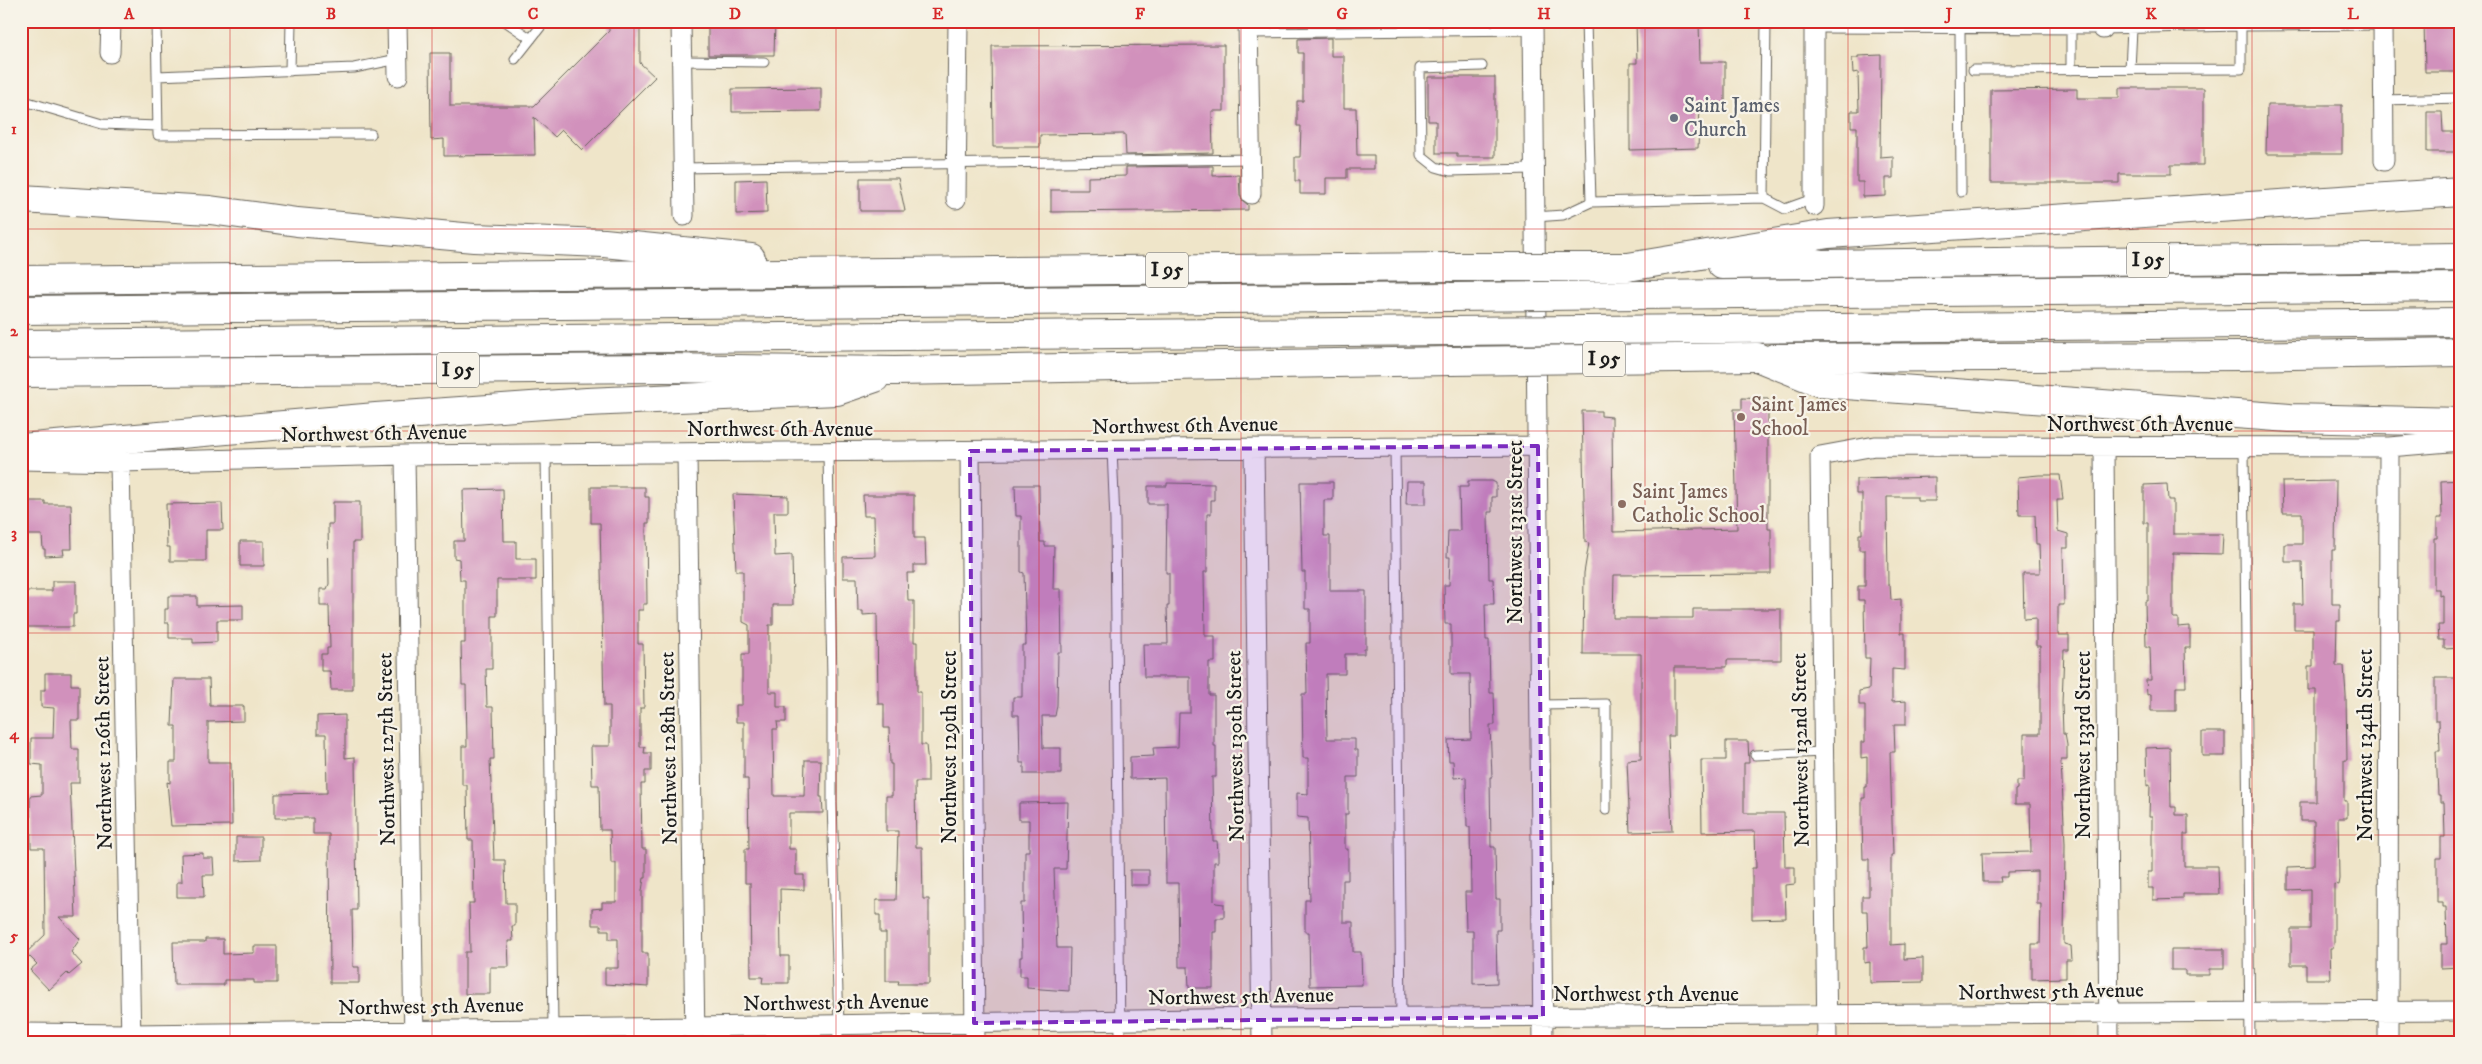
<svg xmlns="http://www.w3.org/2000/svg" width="2482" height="1064" font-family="'IM FELL DW Pica',serif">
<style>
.building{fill:#d191bc}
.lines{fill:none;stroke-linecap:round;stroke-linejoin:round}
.service-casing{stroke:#666259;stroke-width:11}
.minor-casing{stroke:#666259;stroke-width:21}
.motorway-casing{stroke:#666259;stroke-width:30}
.service{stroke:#fff;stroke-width:9}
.minor{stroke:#fff;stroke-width:19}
.motorway{stroke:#fff;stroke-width:28}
.motorway-bridge-casing{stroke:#666259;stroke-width:30;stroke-linecap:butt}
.motorway-bridge{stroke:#fff;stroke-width:28}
.marked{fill:#7b2cbf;fill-opacity:0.2;stroke:#7b2cbf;stroke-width:4;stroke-dasharray:10 6;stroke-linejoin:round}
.grid{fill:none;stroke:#d62828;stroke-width:1;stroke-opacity:0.55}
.worship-dot{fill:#6b7280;stroke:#f7f3e8;stroke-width:2}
.education-dot{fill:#8d6e63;stroke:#f7f3e8;stroke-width:2}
.labels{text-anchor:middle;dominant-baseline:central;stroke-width:4.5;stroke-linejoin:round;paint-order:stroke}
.shield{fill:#f7f3e8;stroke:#5e5c59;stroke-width:1}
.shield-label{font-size:20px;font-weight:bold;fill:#1c1c1c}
.worship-label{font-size:21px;fill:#5b616d;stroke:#f7f3e8;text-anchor:start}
.education-label{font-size:21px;fill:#785e54;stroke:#f7f3e8;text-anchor:start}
.street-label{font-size:21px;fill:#1c1c1c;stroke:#f7f3e8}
.neatline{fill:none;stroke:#d62828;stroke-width:2}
.grid-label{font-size:16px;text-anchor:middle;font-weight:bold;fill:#d62828}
</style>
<rect width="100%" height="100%" fill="#f7f3e8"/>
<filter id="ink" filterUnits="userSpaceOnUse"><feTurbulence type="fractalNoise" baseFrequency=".02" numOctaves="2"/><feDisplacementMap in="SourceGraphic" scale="10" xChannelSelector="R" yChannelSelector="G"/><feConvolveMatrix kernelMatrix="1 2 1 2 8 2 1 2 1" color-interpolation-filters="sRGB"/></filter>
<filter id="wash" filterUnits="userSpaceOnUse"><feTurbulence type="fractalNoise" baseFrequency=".0096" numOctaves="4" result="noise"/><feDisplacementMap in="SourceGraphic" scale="20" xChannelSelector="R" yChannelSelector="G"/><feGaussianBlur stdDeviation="1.12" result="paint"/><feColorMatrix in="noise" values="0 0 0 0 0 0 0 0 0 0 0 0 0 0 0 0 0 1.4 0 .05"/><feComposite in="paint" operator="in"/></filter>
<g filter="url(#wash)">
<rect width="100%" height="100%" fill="#efe5c9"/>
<g id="blocks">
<path class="building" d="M609 21H640V63L655 77 582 150 562 130 555 137 534 117 535 155 444 156V139L431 140 430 53H450V106H534L609 31Z
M708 21H775L774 55H708Z
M1298 21H1330V26H1298Z
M1636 21H1699L1700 62H1725V106L1700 107 1698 148 1630 150V63H1637Z
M2424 21H2456L2457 53H2460V72H2425Z
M1331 38V56H1344V108H1356L1357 155H1374V169H1347V178H1326V194H1300V181H1295V157H1300L1301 126H1297V101H1303V53H1298V39Z
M1224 45V111H1212L1213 153 1126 155 1125 134 1040 135V147H993L992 46Z
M1881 55 1880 157 1893 156V178H1886V196L1863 197V182H1857V127H1851V111H1859L1858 72 1853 73 1852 58H1858V56Z
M1428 77H1495V157H1457V153H1436V121H1428Z
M821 88V111L732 112V89Z
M2119 88H2204V165H2171V174H2119V183H1991V90L2077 89V98H2119Z
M2267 105H2342V154H2266Z
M2427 112H2442L2443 132H2461V152H2427Z
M1213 166V176L1239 175 1240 195 1242 200 1248 205V210L1051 212V190H1088V177L1126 176V167Z
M860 178H898L905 211H860Z
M766 179 767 213 736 214V180Z
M1742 398 1768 399V529H1771V574L1614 575 1613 618H1693V609H1781V660H1727V667H1674V736H1668L1672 831 1630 832 1627 760 1641 759V654H1583L1584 573 1589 543 1585 542 1582 411H1601V416L1612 417 1613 532 1737 529 1734 409H1742Z
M2039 475H2060L2063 500H2057L2058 531 2068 534V548H2063L2064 605H2058V635H2069V650H2064L2062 703 2063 734H2065L2067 745V760H2061L2065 844 2064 944 2071 946 2072 960H2066V978L2032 979V944H2040L2041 904H2037V871L2007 872V877H2000L2001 882H1983L1982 853 2031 852 2030 804H2015V790L2017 789V781H2024V734H2040V646H2036V618L2024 619 2023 573H2040L2039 544H2036L2035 515H2019L2018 477Z
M1935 477V501H1917V497H1887L1888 585H1890L1891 600 1901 599V633H1905V670L1892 669V702L1906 701V725H1894L1895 752H1890L1893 855H1891V945L1904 944V959L1923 958V982L1870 983V962L1864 963V947H1868L1867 911H1862V896H1869V859H1863L1862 821V798H1865V787H1867V757L1861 758V742H1865V705H1859V691L1869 689 1870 658H1865L1864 600H1858V586H1865V550H1859V534H1862V494H1856V479Z
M2461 480V648L2444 649V640H2439L2438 625H2443V595L2439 596V589H2434V538H2437V518H2442L2441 481Z
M1407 481H1426V504H1406Z
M1468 481H1492L1496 483V497H1492V512H1488L1489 579H1493L1494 604H1485L1486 640H1489L1490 693H1494L1495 725H1490L1492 777H1490L1491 847H1495L1496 899H1500V930H1496L1497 983 1473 984V931H1466L1465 892H1471L1470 827H1467L1466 777 1454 778 1453 761H1449L1448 740 1471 739 1470 674H1451V624H1445L1444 585H1449L1450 557H1447L1448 531H1460L1459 487H1468Z
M2336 481 2335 550H2332V604H2340V621H2337L2336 666H2344L2346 695 2347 760H2344V801H2347V818H2338L2339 879 2338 885 2334 884V944L2333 948H2330L2331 979H2306V965H2291V929H2310V889L2288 890V867L2314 866V821H2300V802H2316V690H2308V666H2313V629H2294V604H2303L2302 562H2285V544H2302V513H2283L2282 482Z
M1300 482H1333V500H1324V536H1330V591H1366V649H1364V654H1345V674H1326L1327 739H1355V750H1358V777H1348V814H1345V849H1348V880H1343V922H1353V952H1361L1362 985 1310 986 1309 932H1305V900H1310L1308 818 1297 817V793L1308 794V758H1303L1302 694H1307L1306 643H1310V609H1305V572H1302Z
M1167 483 1214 484V500H1211V514H1207V572H1204L1205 636H1215V662H1209V695H1214V746H1216V777H1212L1213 841H1217L1218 852V862H1214V901L1216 903 1224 904V918H1216V932H1213V988H1189L1188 967H1179L1178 883H1166L1165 778 1130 779V757L1154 756 1153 748 1178 747 1179 713H1190V677H1144L1143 644H1168L1167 606H1169V573H1166L1167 504H1148V486H1167Z
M2167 484 2168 500H2173V534H2223L2222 554 2173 553V618H2178V627L2190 626V648H2185L2186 687H2176V711H2151V694L2147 695 2146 680H2151L2150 647H2146L2145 601H2148V523H2144V485Z
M1015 485H1039L1040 542H1045V546H1054L1053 589H1061L1062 652H1058L1057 705 1055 716H1042L1043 748H1061V774H1024V763H1020L1019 715H1013V697H1022V645H1026L1024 573 1021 572V516H1016Z
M591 487H645V497H649V523H646L647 604H643V610H638V644H643L644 708H640V747H645L644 753H651V771H645V784H641L642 849H646V878H644L642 891V953H648V987L605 984V968H618V939H609V930H601V925H592V909L602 908V902H616V863H611L610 830H600L599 785H592L591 746H610V706H604L600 523H591Z
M503 489 504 541H516V559H536V580H497V616H492V669H486L487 707H493L494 759H490L494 860H505L506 903H515V926H512L513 941H508L509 967H490V994H465V952H470L469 903H474L473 840H468L467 785H462V746H467L466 685H462L461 643H465V580H460L459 559 454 558V541H464L463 490Z
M733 494 788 496V512H774L775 556 792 555 793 605H773V625H769V692H777V707H786V722H777L778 729H773L774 796H804L805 760H821L820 797H822L823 813H789V849H796V875H804V890L780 889 781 956H789V983H762L763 977H751L750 883H745V849H749L748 779H744V722H736V705H742V654H749V625L743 622V571H736Z
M863 495H914V538H925L926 565H914V573H907L908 601H914V642H917V692H921V745H926L928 766V782H915L916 847H922L923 899H929V984H898L899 981H886V933H880V915H876V900H896L898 831H886V796H892V764H890L889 728H884V704H878L877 614 863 615V611H858L857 578H843V557L875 556 874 516H864Z
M26 501H45V504H71L72 549H63L64 555 45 556V549H43L42 535H27Z
M333 502H360V542H353V690H331L330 671H321V654H327V648H330L329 606H320V589H327L329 584 328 524H333Z
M222 503 223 530H206V561H170V547H167L166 504Z
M240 541H264V566H240Z
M52 581H76V614H73V627H21V591H52Z
M168 596H197V606L243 605V620H217V642L193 643V638H169V623H165V609H168Z
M45 673H71V685H79V720H71L72 749H79V783H70L76 917H59L80 939 71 952 82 964 69 975 67 973 49 990 30 970 37 964 26 953 45 935 44 848H31L30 796 42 795V765L31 764V738H53L54 708 41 707V690H45Z
M2435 678H2458V730H2461V967L2441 968V944H2447L2446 907H2443V902H2437V858H2441V837H2445L2444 802H2441V795H2438L2436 751H2440L2439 720H2435Z
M174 679H209L210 706H244V721L208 722V762H231L232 825 171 826 167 782 170 783V762H176V726H172Z
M345 715V758L355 757 357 910H352L353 967H359V983H330L329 834H313V818H275V794L327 793 326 734H317V716Z
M2202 732H2225V756H2202Z
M1726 741H1748L1749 763H1744V813H1784L1785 867H1795V884L1785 885 1786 918 1752 919V868H1756L1755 831 1702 832 1701 760H1726Z
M2170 747 2171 807H2176V815H2188V834H2184V866H2218L2219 894H2183V899L2153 900V888H2148V872H2152V817H2149L2150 785 2147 786 2146 748Z
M1068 802 1066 869H1054L1057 948H1070L1069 991 1027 988V976H1020V957H1022L1021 903H1025V851H1029V820H1019V803Z
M236 837H261V860L236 861Z
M203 853V858H213L214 875H203L204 897H177V882H182L181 854Z
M1130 870H1149V885H1130Z
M205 939H223V954L254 953V946H277V983H254V980H224V985H174L173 942H205Z
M2171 949H2224V969H2209V975H2185V970H2171Z"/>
</g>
</g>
<g filter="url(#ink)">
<use href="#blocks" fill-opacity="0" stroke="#666259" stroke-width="1"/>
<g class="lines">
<g class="service-casing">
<path id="service" d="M156 21 157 76 354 68 398 59
M505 21 531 39
M1586 21 1591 202 1764 198 1785 209 1813 199
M2241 26 2383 25
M1814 28 2103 29 2241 26V69L1973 70
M1960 29 1961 192
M2071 29V70
M1248 33 1533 30
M515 59 545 21
M682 61 764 62
M1482 66 1420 68 1421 155 1436 167 1450 171 1535 169
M2130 69 2132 29
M290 71 291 21
M157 76 158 135 371 134
M21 100 102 124 158 126
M2383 100 2461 98
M683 168 1250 159
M1764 198 1766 21
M1535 217 1563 215 1591 202
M1395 447 1401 1018
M2244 448 2250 1043
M1112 449 1115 521 1120 1043
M828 452 832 681V803L839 1025 837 1043
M546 454 553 1028
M1540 705 1606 704V810
M1755 755 1824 752"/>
</g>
<g class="minor-casing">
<path id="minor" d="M397 21 398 76
M681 21 684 216
M1248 21 1251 194
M1533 21 1543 1043
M2103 21V29
M2383 21 2384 161
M110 53 111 21
M956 199 958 21
M1814 206V21
M1254 448 1262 1043
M2104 448 2109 1043
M970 451 975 1043
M687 453 695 1043
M405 455 414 1043
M21 460 120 462 405 455 1538 446
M120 462 131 1043
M21 1033 131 1034 695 1027 1262 1018 2461 1011
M1827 1043 1820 456 1875 446 2389 447 2461 441
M2388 1043 2389 447"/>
</g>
<g class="motorway-casing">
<path id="motorway" d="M21 199 210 210 297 222 474 238 604 243 751 258
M1722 265 2461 257
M1628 267 1828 234 2461 192
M21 280 1450 267
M1837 293 2461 287
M21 310 1450 297
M1837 328 2461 322
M21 344 1450 331
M1757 357 1821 383 1833 384 2290 418 2461 422
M1774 358 2241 356 2461 352
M21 373 663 368 895 371 1450 361
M21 448 376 417 587 402 837 391 875 378"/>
</g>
<use href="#service" class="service"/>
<use href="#minor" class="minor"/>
<use href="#motorway" class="motorway"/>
<g class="motorway-bridge-casing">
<path id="motorway-bridge" d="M1450 267H1628
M1450 297 1837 293
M1450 331 1837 328
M1450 361 1757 357"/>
</g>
<use href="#motorway-bridge" class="motorway-bridge"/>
</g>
</g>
<path class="marked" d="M1538 446 1543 1017 974 1023 970 451Z"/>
<path class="grid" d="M230 21V1043M432 21V1043M634 21V1043M836 21V1043M1039 21V1043M1241 21V1043M1443 21V1043M1645 21V1043M1848 21V1043M2050 21V1043M2252 21V1043M21 229H2461M21 431H2461M21 633H2461M21 835H2461"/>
<circle class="worship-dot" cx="1674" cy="118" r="5"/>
<g class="education-dot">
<circle cx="1741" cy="417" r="5"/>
<circle cx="1622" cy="504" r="5"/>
</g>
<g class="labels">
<g class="shield">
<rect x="2127" y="242.5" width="42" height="35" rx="4"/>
<rect x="1146" y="252.5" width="42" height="35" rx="4"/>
<rect x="1583" y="341.5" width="42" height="35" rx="4"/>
<rect x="437" y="352.5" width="42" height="35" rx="4"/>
</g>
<g class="shield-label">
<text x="2148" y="260">I 95</text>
<text x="1167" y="270">I 95</text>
<text x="1604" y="359">I 95</text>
<text x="458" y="370">I 95</text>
</g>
<g class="worship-label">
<text x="1684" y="106">Saint James<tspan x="1684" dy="24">Church</tspan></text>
</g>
<g class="education-label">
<text x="1751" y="405">Saint James<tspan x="1751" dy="24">School</tspan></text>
<text x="1632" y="492">Saint James<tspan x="1632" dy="24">Catholic School</tspan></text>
</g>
<g class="street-label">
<text x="2140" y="425">Northwest 6th Avenue</text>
<text transform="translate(1185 426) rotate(-1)">Northwest 6th Avenue</text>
<text x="780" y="430">Northwest 6th Avenue</text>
<text transform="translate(374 434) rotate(-1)">Northwest 6th Avenue</text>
<text transform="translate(1516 532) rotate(-90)">Northwest 131st Street</text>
<text transform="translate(2084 745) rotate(-90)">Northwest 133rd Street</text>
<text transform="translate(2366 745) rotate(-90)">Northwest 134th Street</text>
<text transform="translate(1236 746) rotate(-91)">Northwest 130th Street</text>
<text transform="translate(950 747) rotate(-90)">Northwest 129th Street</text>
<text transform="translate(669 748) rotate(-91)">Northwest 128th Street</text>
<text transform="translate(387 749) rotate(-91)">Northwest 127th Street</text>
<text transform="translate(1801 750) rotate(-91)">Northwest 132nd Street</text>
<text transform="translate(104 753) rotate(-91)">Northwest 126th Street</text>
<text transform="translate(2051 992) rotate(-1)">Northwest 5th Avenue</text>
<text x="1646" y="995">Northwest 5th Avenue</text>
<text transform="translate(1241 997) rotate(-1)">Northwest 5th Avenue</text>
<text transform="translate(836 1003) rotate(-1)">Northwest 5th Avenue</text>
<text transform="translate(431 1007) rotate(-1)">Northwest 5th Avenue</text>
</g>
</g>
<rect width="2482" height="1064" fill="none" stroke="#f7f3e8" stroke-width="55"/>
<rect x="28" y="28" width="2426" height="1008" class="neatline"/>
<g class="grid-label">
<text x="129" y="19">A</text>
<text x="331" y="19">B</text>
<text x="533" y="19">C</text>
<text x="735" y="19">D</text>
<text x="938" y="19">E</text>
<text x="1140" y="19">F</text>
<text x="1342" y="19">G</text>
<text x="1544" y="19">H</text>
<text x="1747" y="19">I</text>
<text x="1949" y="19">J</text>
<text x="2151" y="19">K</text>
<text x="2353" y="19">L</text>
<text x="14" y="134">1</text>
<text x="14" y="336">2</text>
<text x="14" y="538">3</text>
<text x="14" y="739">4</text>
<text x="14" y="941">5</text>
</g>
</svg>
